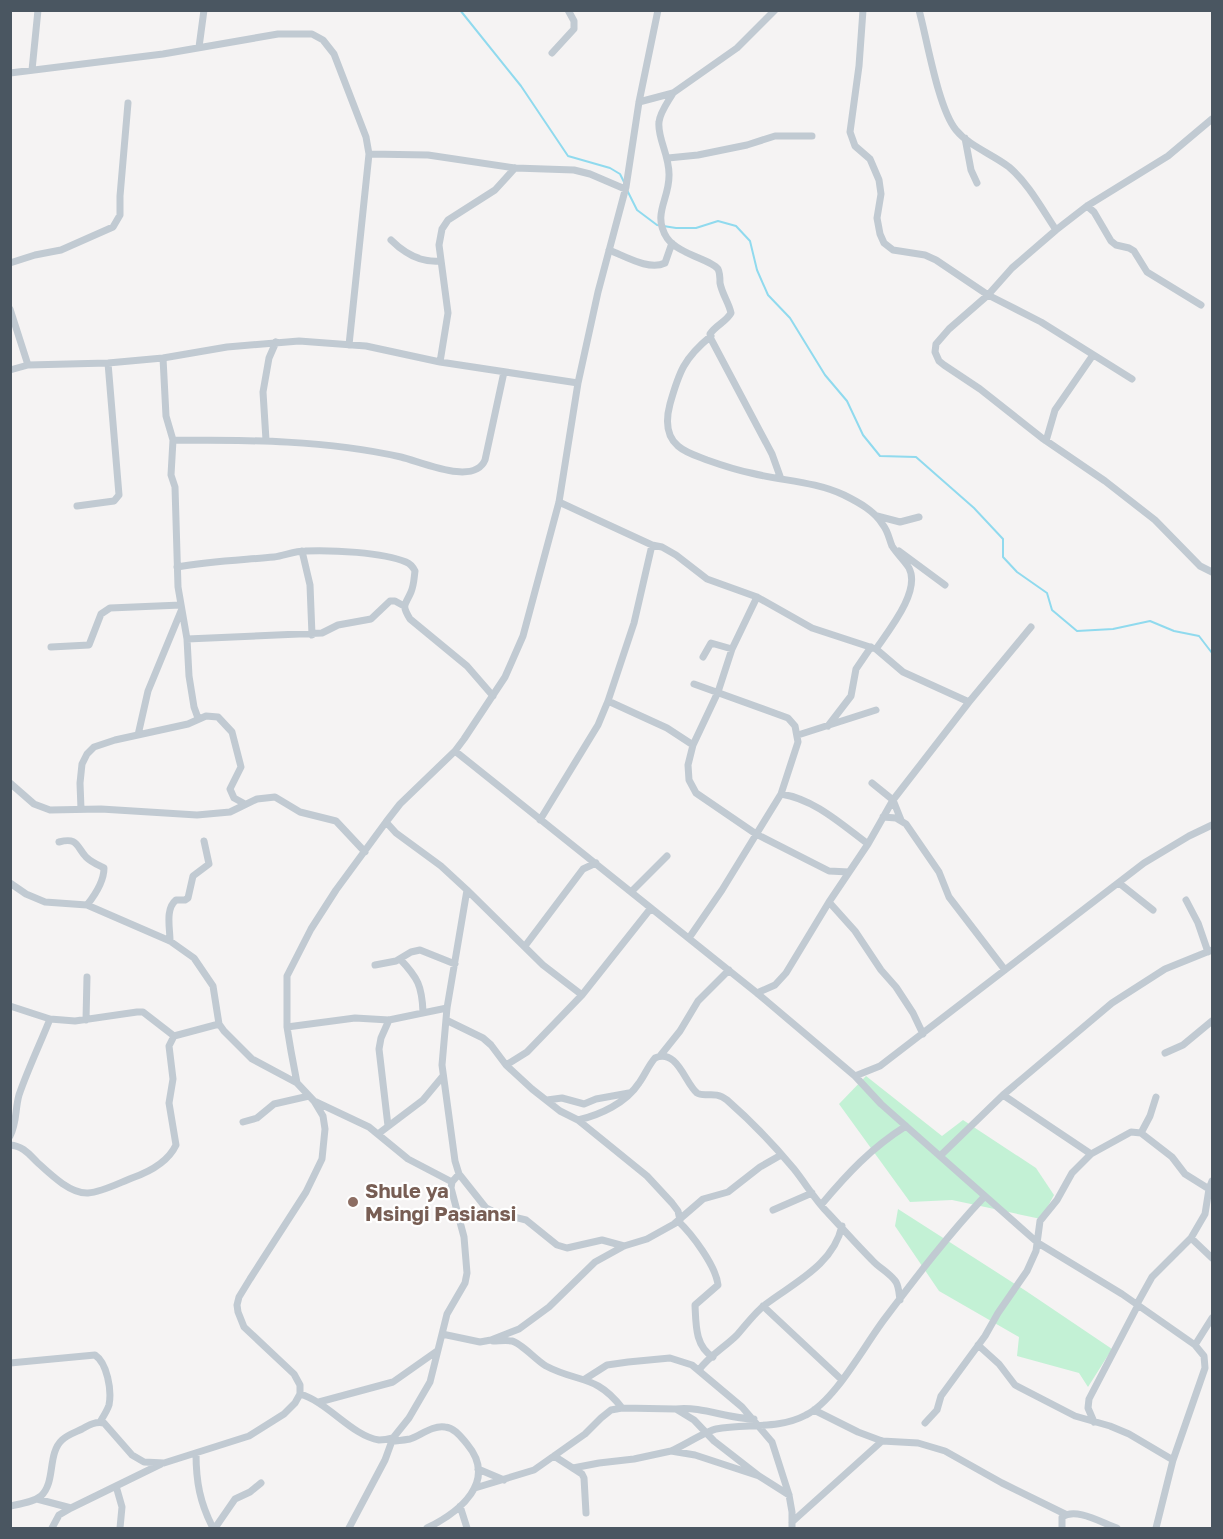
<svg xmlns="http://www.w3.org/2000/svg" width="1223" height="1539" font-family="'Golos Text',sans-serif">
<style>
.green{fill:#c3f1d5}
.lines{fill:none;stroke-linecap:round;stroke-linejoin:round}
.stream{stroke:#90daee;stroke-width:2}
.minor{stroke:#c1cad2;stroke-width:7}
.education-dot{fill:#8d6e63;stroke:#fff;stroke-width:2}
.labels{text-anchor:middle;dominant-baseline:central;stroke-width:4.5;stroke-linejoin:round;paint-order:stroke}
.education-label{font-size:20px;font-weight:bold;fill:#785e54;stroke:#fff;text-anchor:start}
</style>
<rect width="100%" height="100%" fill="#f5f3f3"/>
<path class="green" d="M866 1076 942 1136 963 1120 1036 1168 1054 1195 1041 1219 952 1200 910 1202 839 1104Z
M898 1209 1026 1291 1112 1349 1088 1387 1079 1373 1017 1356 1019 1337 939 1291 895 1226Z"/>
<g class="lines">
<path class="stream" d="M460 10 521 86 568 156 610 168 620 174 624 182
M627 190 637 210 657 225 676 228H696L718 221 736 226 750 241 757 270 768 295 790 318 825 375 847 401 863 435 880 456 916 457 974 508 1003 539V557L1017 572 1047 593 1052 610 1077 631 1113 629 1150 621 1174 631 1199 636 1212 653"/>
<path class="minor" d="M863 10 859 66 850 132 855 146 870 159 879 180 881 194 877 218 880 234 884 243 893 250 925 255 936 260 988 295 1041 322 1132 379
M919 10C927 39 938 108 956 130 969 146 992 154 1009 167 1028 183 1042 209 1056 230
M199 47 204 10
M552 53 574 29V21L568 10
M32 70 38 10
M10 73 163 54 278 34H312L323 40 334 54 366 137 369 154 349 345
M673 93C668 102 660 112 659 122 657 138 670 156 669 176 669 200 652 214 667 238 678 254 712 260 718 269 720 273 720 279 720 283 722 294 729 303 731 313 726 322 716 325 710 334L711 339 772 454 781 479
M639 102 673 93 737 48 775 10
M1212 119 1168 156 1087 206 1056 230 1012 268 988 295 949 329 936 344 935 352 939 361 944 365 980 389 1042 438 1105 481 1155 520 1200 566 1212 572
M965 138 971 170 977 183
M369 154 428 155 515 168 574 170 590 174 625 189
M668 158 698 155 747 145 775 136H812
M1087 206 1094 212 1111 241 1116 245 1129 248 1134 251 1147 272 1201 305
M391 240C405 254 421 263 441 261
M609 250C625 256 649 271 665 263L672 243
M10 263 35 255 61 250 113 227 120 215V196L128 103
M10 309 28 365
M711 336C684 358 679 372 670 404 666 419 665 435 678 446 686 453 697 456 707 460 721 465 736 470 751 473 782 481 814 481 844 495 858 502 875 511 883 525 888 531 889 539 892 546 897 554 904 560 909 568 921 591 889 630 876 649
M163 358 166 416 173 440 171 475 175 487 178 587 187 639 189 676 194 707 198 718
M440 362 448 313 439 245 442 229 448 220 495 190 515 168
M10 370 28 365 108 363 163 358 227 347 299 341 366 346 440 362 578 383
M173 440C249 440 326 440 401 457 422 462 474 486 485 460L504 372
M266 440 263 392 269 358 276 342
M1046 441 1055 410 1093 355
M559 502 652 545 662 547 676 555 707 579 757 597 812 628 876 649 903 672 969 702
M77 506 114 501 119 495 108 363
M877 516 900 522 919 517
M302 551 310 585 312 635
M899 551 945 585
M177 567C209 561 241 560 274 557 284 556 294 551 305 551 332 550 382 552 406 562 411 564 413 567 415 571 414 578 414 585 411 592 405 606 401 604 410 619L467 666 493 696
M757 597 732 649 718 692 693 745 688 765 689 780 696 793 756 834 829 871 849 872
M187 639 322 633 338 625 371 619 390 601H395L404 606
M51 647 89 645 101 614 110 608 181 605
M703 657 711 643 732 649
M694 684 788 718 795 726 798 742 781 794
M608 701 667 728 693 745
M828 726 851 696 856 669 871 647
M138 735 148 691 181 611
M798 735 876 710
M455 751 757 993 855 1076 881 1104 1038 1243 1122 1294 1195 1345 1204 1356 1205 1368 1173 1460 1156 1528
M10 783 34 804 50 810 101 809 197 815 230 812 257 799 275 797 300 812 336 821 365 852
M872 783 893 800 901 820
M81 809 80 783 82 764 87 754 94 747 115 740 188 724 206 716 218 717 232 732 241 767 230 789 234 798 245 804
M883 817 896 818 906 824 939 872 949 897 1005 970
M540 820 598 725 608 701 634 623 652 545
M386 822 396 833 441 866 467 890 447 1008 442 1065 455 1161 459 1174 486 1208 494 1212 526 1220 557 1245 567 1248 602 1240 624 1246
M59 842C78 837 76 846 86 857 91 862 98 865 104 868 104 881 95 895 87 905
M10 883 26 894 45 902 87 905 170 941 194 958 213 986 219 1024 224 1031 252 1059 297 1083
M1119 883 1153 910
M467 890 543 965 582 995
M631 892 667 856
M1186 900 1198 923 1208 952
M829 902 855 931 881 970 896 987 913 1013 923 1034
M689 938 722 890 781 794C814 799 841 824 868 844
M170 941C170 928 165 909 176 900H185L188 898 193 876 209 864 204 841
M525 946 583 869 596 863
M400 959C418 978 422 986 423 1012
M375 965 396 961 411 952 420 950 455 964
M757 993 775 985 786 973 829 902 868 844 893 800 969 702 1031 627
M10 1006 50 1019 75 1021 137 1012H143L174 1036 219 1024
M86 1020 87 977
M446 1020 483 1038 491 1045 506 1065 532 1089 560 1111 578 1120 647 1176 672 1203 678 1211 680 1220
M287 1027 355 1018 389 1020 447 1008
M1165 1053 1183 1045 1212 1021
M660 1056 680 1031 698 1001 729 970
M506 1065 527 1052 582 995 651 908
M855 1076 880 1066 1144 863 1189 836 1212 825
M1003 1095 1091 1154
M547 1100 562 1098 584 1104 596 1099 629 1093
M314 1101 369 1127 408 1159 452 1182
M578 1120C600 1115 626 1103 639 1083 645 1075 648 1066 655 1058 677 1048 685 1083 697 1093 704 1098 715 1090 727 1100 751 1121 774 1145 794 1169 806 1184 815 1200 828 1213 843 1229 857 1245 872 1260 879 1268 890 1273 896 1282 899 1287 899 1294 900 1300
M243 1122 257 1118 274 1104 309 1096
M388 1126 379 1049 381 1038 389 1020
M1141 1133 1150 1116 1156 1097
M378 1134 423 1100 443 1076
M10 1136C17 1123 15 1109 19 1095 28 1069 40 1044 50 1019
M10 1145C23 1146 29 1154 37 1162 49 1173 70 1194 88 1193 102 1192 119 1183 132 1178 149 1172 168 1162 176 1145L169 1103 173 1079 169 1046 174 1036
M940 1156 1003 1095 1112 1003 1165 969 1212 950
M821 1205C847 1174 871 1148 906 1126
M773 1210 812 1193
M678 1221C692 1234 716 1266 718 1285L695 1305C696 1325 695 1346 713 1357
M1191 1238 1212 1258
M1137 1304 1152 1277 1191 1238 1205 1214 1209 1189 1212 1181
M763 1306 842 1380
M442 1334 480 1342 491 1340 519 1329 549 1307 595 1262 624 1246 647 1239 674 1224 703 1199 728 1192 760 1167 781 1155
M493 1341C499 1341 506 1340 512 1341 521 1343 536 1360 546 1366 578 1383 596 1374 622 1408
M978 1345 999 1364 1015 1385 1075 1416 1110 1426 1129 1434 1173 1460
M1195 1345 1212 1318
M10 1363 95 1355C107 1363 112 1390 109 1405 107 1411 103 1417 100 1422
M699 1370C709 1356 725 1347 737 1335 746 1325 755 1312 766 1304 795 1282 833 1265 842 1226
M585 1379 607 1365 628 1362 670 1358 692 1365 742 1407 772 1442 789 1495 792 1512V1528
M300 1394C328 1402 352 1436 379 1440 383 1440 389 1439 393 1438
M319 1402 393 1382 437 1351
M676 1409C702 1406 728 1419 754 1419
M814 1410 858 1432 882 1441 918 1443 945 1451 1002 1483 1065 1514
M1094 1422 1088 1408 1089 1399 1138 1305
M925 1423 937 1410 941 1396 985 1336 998 1313 1027 1271 1036 1251 1040 1221 1057 1200 1072 1173 1091 1154 1131 1132 1141 1133 1172 1157 1185 1174 1209 1189
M392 1441C398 1441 404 1440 410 1439 421 1435 433 1425 445 1427 455 1428 461 1437 467 1444 498 1481 460 1512 427 1528
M671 1451C683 1446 706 1431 716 1429 745 1423 778 1430 806 1415 836 1400 865 1344 886 1317 917 1276 949 1234 984 1197
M196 1453C196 1482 200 1503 213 1528
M554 1456 582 1474 584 1478 586 1513
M573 1468 599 1463 634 1459 671 1451 695 1455 759 1476 789 1495
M478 1469 504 1480
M116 1486 122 1507 120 1528
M475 1488 534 1470 585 1434 601 1418 611 1410 622 1408 676 1409 694 1420 714 1441 759 1476
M37 1499 71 1508 161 1464
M10 1506C20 1504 34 1502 41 1496 56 1482 47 1454 62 1440 67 1435 76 1432 82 1429 89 1425 96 1421 104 1423L132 1455 144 1462 164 1463 249 1436 284 1414 295 1403 300 1394V1385L294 1374 244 1327 238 1312 237 1305 239 1297 250 1279 306 1192 322 1159 325 1129 323 1116 314 1101 297 1083 291 1051 287 1027V976L311 929 336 890 386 822 400 804 455 751 464 739 505 677 523 636 559 502 578 383 598 292 626 187 639 102 658 10
M460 1506 467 1528
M792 1522 882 1441
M52 1528 59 1515 71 1508
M215 1528 235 1499 250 1492 261 1483
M349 1528 385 1460 393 1438 409 1418 430 1382 447 1314 465 1283 467 1273 464 1237 451 1188 452 1182 459 1174
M1062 1528V1517C1076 1507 1102 1523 1117 1528"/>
</g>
<circle class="education-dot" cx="353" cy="1202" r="6"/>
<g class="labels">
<g class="education-label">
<text x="365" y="1190">Shule ya<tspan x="365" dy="23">Msingi Pasiansi</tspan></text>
</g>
</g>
<rect width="1223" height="1539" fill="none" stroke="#4a5661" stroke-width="24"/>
</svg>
